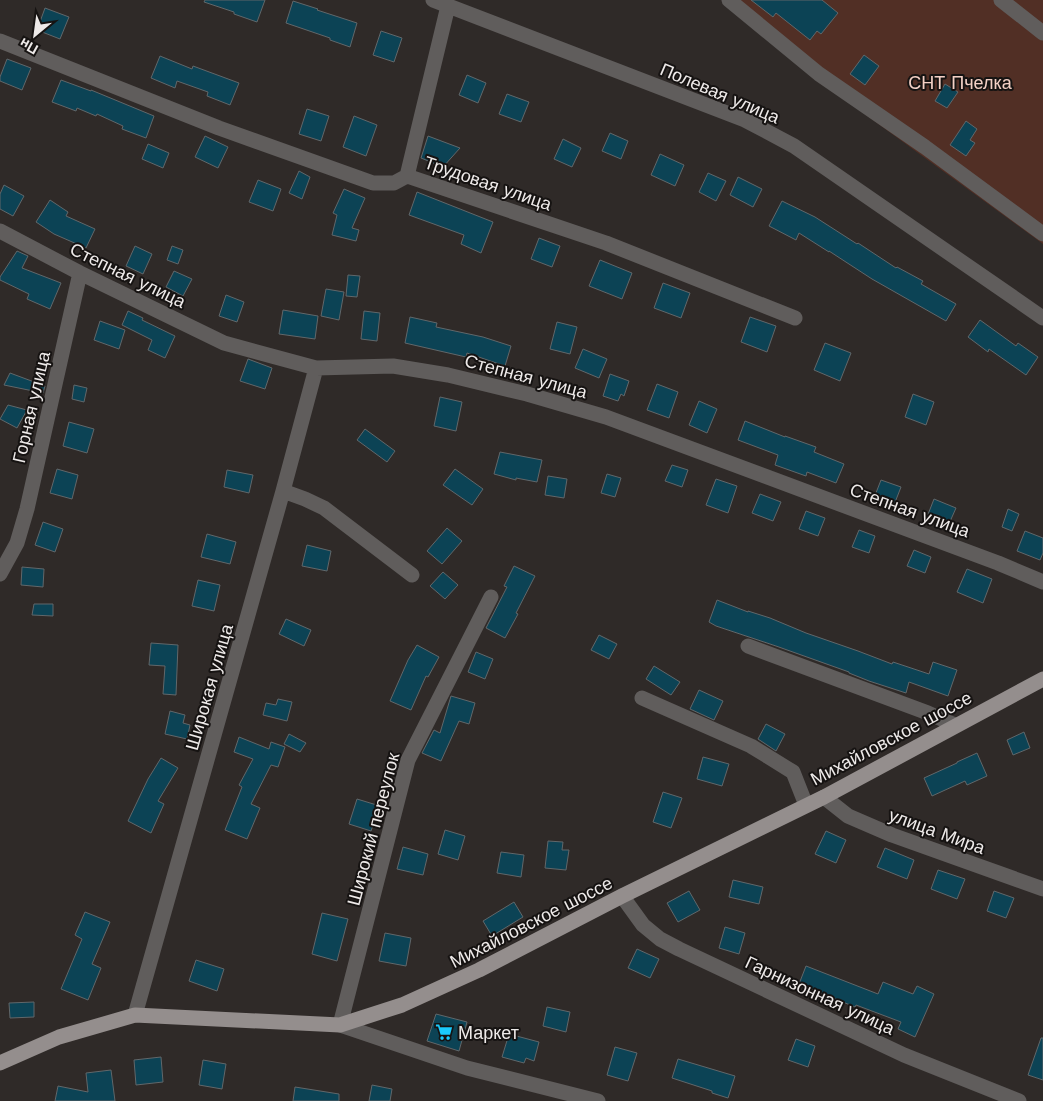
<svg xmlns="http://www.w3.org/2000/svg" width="1043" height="1101" font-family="'Work Sans',sans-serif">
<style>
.green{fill:#512f25}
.building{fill:#0c4355;stroke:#61676a}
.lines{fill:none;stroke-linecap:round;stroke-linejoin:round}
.minor{stroke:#605d5c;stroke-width:15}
.major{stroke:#948e8d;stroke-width:15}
.labels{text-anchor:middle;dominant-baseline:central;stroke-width:4;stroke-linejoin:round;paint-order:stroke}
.park-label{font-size:18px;fill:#f3d0c5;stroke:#161312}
.street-label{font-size:18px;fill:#eeeae9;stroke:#161312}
.poi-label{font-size:18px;fill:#eeeae9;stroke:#161312;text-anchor:start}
</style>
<rect width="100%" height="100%" fill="#2f2a28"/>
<path class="green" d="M727 0H1043V244L840 96Z"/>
<path class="building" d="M205 0H265L257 22 234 14V12L204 2Z
M751 0H822L838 13 821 34 817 31 810 40 776 13 773 17Z
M293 1 318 9 317 10 357 23 350 47 330 40V38L286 23Z
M45 8 69 17 60 39 37 30Z
M381 31 402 38 394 62 373 55Z
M864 55 879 66 865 85 850 74Z
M160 56 192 69 193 66 239 83 230 105 207 96 208 92 177 81 175 88 151 78Z
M7 59 31 68 22 90 0 81V77Z
M467 75 486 83 478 103 459 95Z
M61 80 91 91V90L154 116 146 138 122 129 123 126 97 114 96 116 77 108 76 111 52 102Z
M945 84 958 92 947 108 935 101Z
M507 94 529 102 521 122 499 114Z
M307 109 329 116 321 141 299 134Z
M354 116 377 125 366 156 343 147Z
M966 121 977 129 970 140 975 143 966 156 950 145Z
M610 133 628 141 621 159 602 151Z
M205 136 228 147 218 168 195 157Z
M428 136 460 148 443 167 421 158Z
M563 139 581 148 572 167 554 159Z
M148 144 169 153 163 168 142 159Z
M660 154 684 165 675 186 651 175Z
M299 171 310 177 302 199 289 193Z
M708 173 726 181 716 201 699 192Z
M738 177 762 189 753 207 730 195Z
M258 180 281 189 273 211 249 202Z
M4 185 24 196 13 216 0 209V194Z
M344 189 365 198 352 228 359 230 356 241 332 235 337 215 333 213Z
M417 192 493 222 481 253 461 244 464 235 409 215Z
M50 200 68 212 66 216 95 229 86 248 54 234 36 222Z
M782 201 815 217 857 244 858 243 896 268 897 267 923 281 921 284 956 304 946 321 872 279 829 251V252L799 233 796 240 769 226Z
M539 238 560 246 552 267 531 259Z
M135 246 152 254 143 274 126 266Z
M172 246 183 250 178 264 167 260Z
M17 251 28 256 22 268 61 283 50 309 27 299 29 294 0 280V277Z
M600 260 632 273 622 299 589 286Z
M174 271 192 279 183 296 166 287Z
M348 275 360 276 357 297 346 296Z
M663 283 690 293 681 318 654 308Z
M326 289 344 292 339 320 321 316Z
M226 295 244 302 237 322 219 316Z
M283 310 318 316 315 339 279 334Z
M128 311 143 318 142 320 175 336 165 358 148 350 152 340 122 325Z
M364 311 380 313 377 341 361 339Z
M410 317 437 323 436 327 483 337 511 346 505 366 467 353 466 357 405 343Z
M750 317 776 326 767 352 741 342Z
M980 320 1016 346 1018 343 1038 357 1026 375 989 349 988 352 968 337Z
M100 321 125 330 119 349 94 340Z
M557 322 577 327 570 354 550 349Z
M825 343 851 353 840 381 814 370Z
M583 349 607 359 599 378 575 368Z
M248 359 272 368 265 389 240 381Z
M10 373 45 386 43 393 4 385Z
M610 374 629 381 624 396 621 394 618 401 603 396Z
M657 384 678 392 669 418 647 410Z
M74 385 87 388 84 402 72 399Z
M913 394 934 402 926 425 905 417Z
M440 397 462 402 456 431 434 426Z
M699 401 717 409 707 433 689 425Z
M8 405 27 410 17 428 0 419Z
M745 421 785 437V436L816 447 814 452 844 464 836 483 807 472 806 476 775 465 778 455 738 440Z
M69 422 94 429 87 453 63 446Z
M365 429 395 451 387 462 357 440Z
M500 452 542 460 537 482 516 478V480L494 474Z
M672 465 688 470 682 487 665 481Z
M57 469 78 475 72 499 50 493Z
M455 469 483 489 472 505 443 485Z
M227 470 253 475 249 493 224 487Z
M607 474 621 478 615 497 601 493Z
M548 476 567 479 564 498 545 495Z
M716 479 737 486 728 513 706 505Z
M881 480 901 487 894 505 874 498Z
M760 494 781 502 773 521 752 513Z
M934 499 956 508 948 526 927 517Z
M1008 509 1019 514 1012 531 1002 527Z
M806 511 825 518 818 536 799 529Z
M43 522 63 529 55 552 35 545Z
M447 528 462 541 442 564 427 551Z
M859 530 875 536 869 553 852 547Z
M1025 531 1043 538V553L1040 560 1017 551Z
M207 534 236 542 230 564 201 557Z
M307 545 331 551 327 571 302 566Z
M914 550 931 557 925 573 907 566Z
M514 566 535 576 516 613 518 614 505 638 486 628 507 587 504 586Z
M22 567 44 569 43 587 21 585Z
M967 569 992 579 983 603 957 592Z
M443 572 458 585 445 599 430 586Z
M198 580 220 585 214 611 192 606Z
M717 600 748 612V611L770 618 806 633 858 651 892 664 893 662 929 674 933 662 957 670 948 696 909 682 906 693 869 681 849 673V672L776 646 716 626 709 622Z
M34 604H53V616L32 615Z
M286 619 311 630 304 646 279 634Z
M599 635 617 644 609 659 591 650Z
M151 643 178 645 176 695 163 694 165 666 149 665Z
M417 645 439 657 428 677 426 676 411 710 390 701 408 660Z
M476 652 493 659 485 679 468 672Z
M654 666 680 682 671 695 646 679Z
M699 690 723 701 714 720 690 709Z
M451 696 475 703 469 724 459 721 441 761 422 753 434 730 440 733Z
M278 699 292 702 287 721 263 715 266 703 276 705Z
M170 711 185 715 183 723 190 725 187 739 165 734Z
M766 724 785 734 776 751 758 739Z
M1024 732 1030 748 1013 755 1007 740Z
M289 734 306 743 300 752 284 744Z
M239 737 269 749 271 742 285 747 278 767 271 765 251 804 260 808 247 839 225 830 242 787 239 785 253 759 234 752Z
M977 753 987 776 967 785 965 781 932 796 924 778 957 763V762Z
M703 757 729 764 722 786 697 779Z
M161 758 178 768 158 801 164 804 151 833 128 821 148 779Z
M663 792 682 798 671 828 653 822Z
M357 799 380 806 371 831 349 824Z
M445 830 465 836 458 860 438 854Z
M826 831 846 840 836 863 815 854Z
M548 841 563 842 562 850H569L566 870 545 868Z
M403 847 428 854 423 875 397 869Z
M885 848 914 860 907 879 877 867Z
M501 852 524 855 521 877 497 873Z
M938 870 965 879 957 899 931 889Z
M733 880 763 887 759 904 729 897Z
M689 891 700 910 678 922 667 903Z
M994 891 1014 898 1006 918 987 911Z
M514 902 523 917 492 936 483 921Z
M85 912 110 922 92 964 101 968 88 1000 61 989 82 939 75 935Z
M322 913 348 919 337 961 312 954Z
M725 927 745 933 739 954 719 948Z
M385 933 411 938 406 966 379 961Z
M637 949 659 959 650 978 628 968Z
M196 960 224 969 217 991 189 981Z
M806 966 878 994 883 982 913 994 917 986 934 994 915 1037 898 1029 901 1022 856 1005 855 1007 799 984Z
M34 1002V1017L10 1018 9 1003Z
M547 1007 570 1012 566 1032 543 1026Z
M436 1014 467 1022 459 1051 427 1041Z
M509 1034 539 1042 534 1061 526 1058 524 1063 502 1057Z
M1041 1038H1043V1080L1028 1075Z
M796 1039 815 1046 808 1067 788 1060Z
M615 1047 637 1053 628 1081 607 1075Z
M161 1057 163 1082 136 1085 134 1060Z
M678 1059 735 1076 728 1098 712 1093V1091L672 1078Z
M203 1060 226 1064 222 1089 199 1085Z
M111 1070 115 1101H55L58 1086 88 1092 86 1073Z
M372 1085 392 1089 390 1101H369Z
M295 1087 339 1094V1101H293Z"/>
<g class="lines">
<path class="minor" d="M433 0 745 120 794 146 1043 318
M729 0 819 74 925 147 1043 234
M1001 0 1043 33
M0 41 219 128 373 183H394L407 176 606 243 795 318
M407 176 448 6
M0 231 80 273 224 343 316 368 393 366 448 375 527 394 606 417 998 563 1043 582
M283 491 305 499 324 508 412 575
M0 574 17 543 27 509 80 273
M491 597 408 760 340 1025 467 1068 598 1101
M748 646 928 713 955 725
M642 698 751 746 793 772 806 805
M824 797 848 816 892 835 1043 889
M622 896 643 925 660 939 679 949 904 1055 1019 1101
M135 1015 283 491 316 368"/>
<path class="major" d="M0 1063 59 1037 135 1015 340 1025 402 1005 479 970 622 896 824 797 1043 679"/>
</g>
<defs>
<g id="supermarket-bare" transform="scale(1.35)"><path d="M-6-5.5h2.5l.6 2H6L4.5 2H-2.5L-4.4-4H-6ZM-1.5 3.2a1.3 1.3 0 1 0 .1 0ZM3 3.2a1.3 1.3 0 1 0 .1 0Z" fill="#1acafc" stroke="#161312" stroke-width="2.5" paint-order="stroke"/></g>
</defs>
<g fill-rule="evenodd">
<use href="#supermarket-bare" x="444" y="1032"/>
</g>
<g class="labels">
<g class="park-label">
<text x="960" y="82">СНТ Пчелка</text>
</g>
<g class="street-label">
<text transform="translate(720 93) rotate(23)">Полевая улица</text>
<text transform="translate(488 183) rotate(19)">Трудовая улица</text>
<text transform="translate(128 275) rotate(26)">Степная улица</text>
<text transform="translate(526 376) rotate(15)">Степная улица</text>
<text transform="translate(31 407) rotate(-77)">Горная улица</text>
<text transform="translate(910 510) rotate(20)">Степная улица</text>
<text transform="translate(209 687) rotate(-74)">Широкая улица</text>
<text transform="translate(891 738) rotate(-28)">Михайловское шоссе</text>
<text transform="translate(373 829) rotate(-75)">Широкий переулок</text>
<text transform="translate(937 831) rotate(20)">улица Мира</text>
<text transform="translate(531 922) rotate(-27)">Михайловское шоссе</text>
<text transform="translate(820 995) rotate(25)">Гарнизонная улица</text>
</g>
<g class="poi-label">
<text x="458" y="1032">Маркет</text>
</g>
</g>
<g transform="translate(35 35) rotate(209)" stroke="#161312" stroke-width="4" paint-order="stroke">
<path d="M0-4L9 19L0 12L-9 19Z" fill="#eeeae9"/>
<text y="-8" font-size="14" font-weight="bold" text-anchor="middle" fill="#eeeae9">Пн</text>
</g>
</svg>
